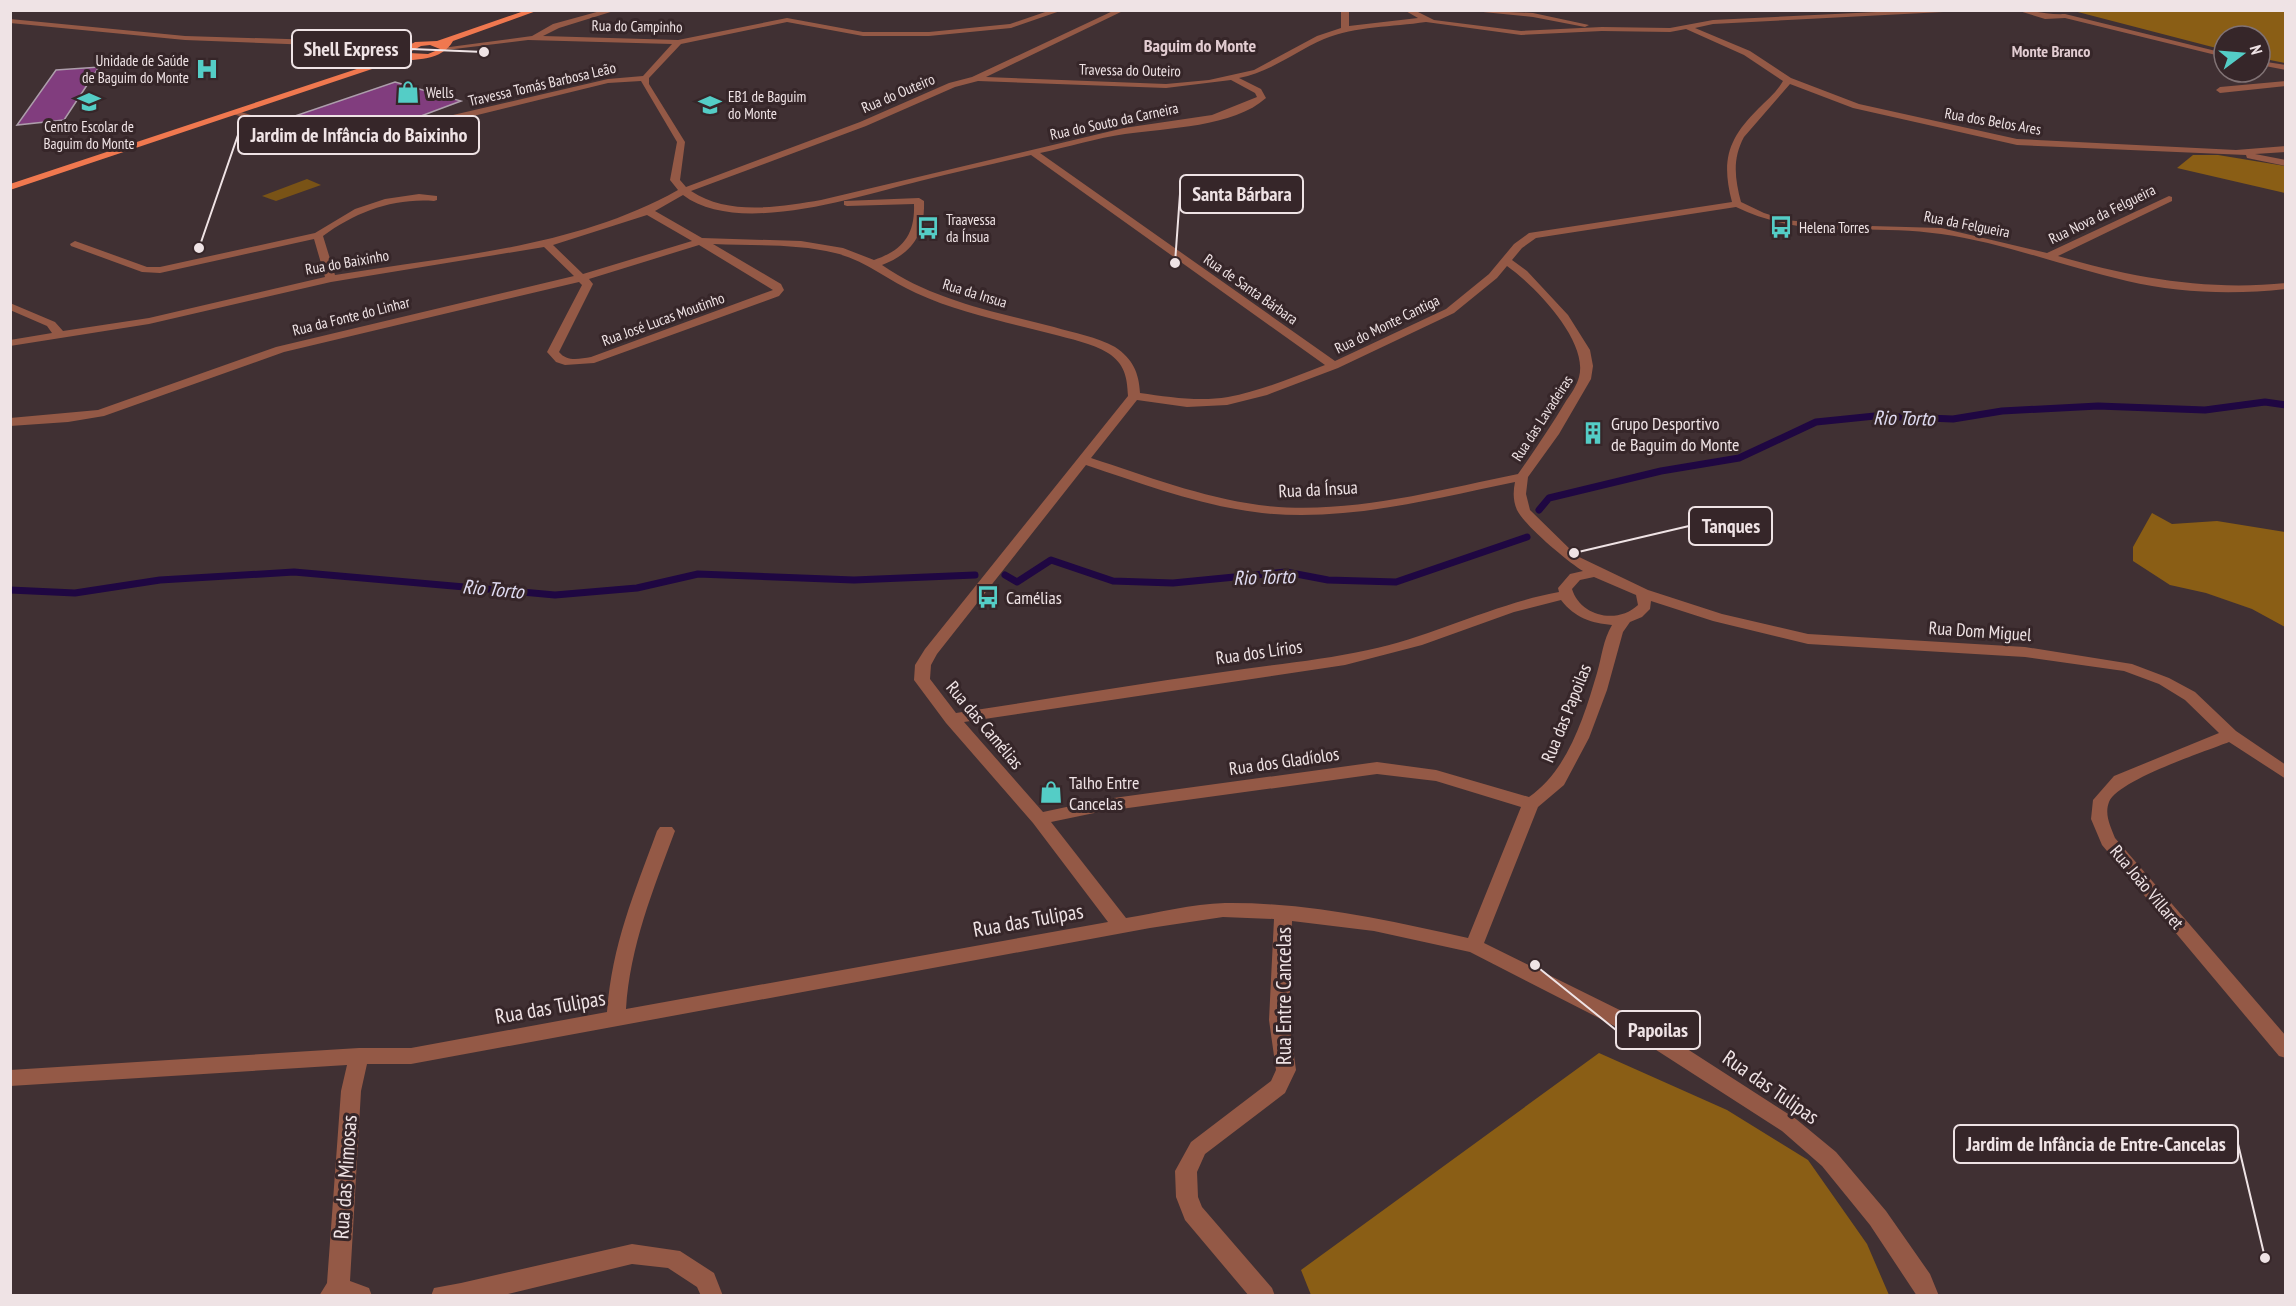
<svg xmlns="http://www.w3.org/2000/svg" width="2296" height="1306" font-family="'PT Sans Narrow',sans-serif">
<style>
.green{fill:#795316}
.forest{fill:#8a5e15}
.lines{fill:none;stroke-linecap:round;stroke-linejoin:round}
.stream{stroke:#1f0742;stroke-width:7}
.building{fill:#813d7e;stroke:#ad9eab;stroke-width:1.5}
.minor{fill:#945946;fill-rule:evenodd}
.major{fill:#f0784f;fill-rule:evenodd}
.labels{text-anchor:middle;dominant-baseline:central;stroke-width:6;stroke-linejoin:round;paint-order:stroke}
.far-street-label{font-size:15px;fill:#efe3e5;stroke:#362629}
.far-poi-label{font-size:15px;fill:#efe3e5;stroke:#362629;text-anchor:start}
.far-neighbourhood-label{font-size:16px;font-weight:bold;fill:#e2ccd1;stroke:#362629}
.far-quarter-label{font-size:18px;font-weight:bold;fill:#e2ccd1;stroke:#362629}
.poi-label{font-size:18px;fill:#efe3e5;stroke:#362629;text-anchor:start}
.street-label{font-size:18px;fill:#efe3e5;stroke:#362629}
.water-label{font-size:20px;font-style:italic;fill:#e0dcf3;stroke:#362629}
.near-street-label{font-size:21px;fill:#efe3e5;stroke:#362629}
.leader{fill:none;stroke:#efe3e5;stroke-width:2}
.callout-dot{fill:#efe3e5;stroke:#362629;stroke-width:2}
.callout{fill:#362629;stroke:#efe3e5;stroke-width:2}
.callout-label{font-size:20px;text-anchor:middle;font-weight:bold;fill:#efe3e5}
</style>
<rect width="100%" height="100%" fill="#403033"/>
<path class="green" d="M307 179 321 185 276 201 262 196Z"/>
<path class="forest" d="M2074 11H2285V63L2260 58V36H2224V50Z
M2193 155H2218L2285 166V193L2177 168Z
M2152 513 2172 524 2217 521 2285 532V627L2252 609 2206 593 2170 585 2133 561V547Z
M1599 1053 1727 1110 1808 1160 1867 1244 1889 1295H1311L1301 1270Z"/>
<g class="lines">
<path class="stream" d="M1539 510 1549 498 1661 471 1739 458 1816 422 1875 416 1953 419 2002 411 2098 406 2205 410 2265 402 2286 405
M1005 575 1017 582 1051 560 1113 581 1173 583 1286 572 1328 580 1396 582 1527 537
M10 590 75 593 160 580 294 572 555 595 637 588 698 574 854 580 975 575"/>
</g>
<path class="building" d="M99 67 64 120 17 125 56 70Z
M395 82 461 101 413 119 341 130H332L292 117Z"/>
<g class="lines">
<path class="minor" d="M604 10H617L559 28 543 36 678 40 787 18 863 32H929L1010 24 1051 10H1063L1011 28 929 36H863L787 22 681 44 649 78V84L685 142 680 180 686 187 860 122 949 83 972 77 1115 10H1125L986 77 1166 84 1209 80 1254 70 1317 36 1341 28V10H1349V26L1418 18 1404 10H1414L1434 20 1521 31 1602 27 1670 28 1713 20 1918 10H1982L1713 24 1695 28 1750 51 1791 78 1859 104 2017 139 2236 150 2286 146V152L2255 154 2286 160V166L2247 158 2246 155 2017 145 1853 108 1790 84 1744 137C1732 159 1735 179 1741 202L1764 213 1786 220 1836 225 1941 228 2047 253 2169 196 2172 197V201L2058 256C2133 278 2207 291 2286 283V289C2232 295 2179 293 2127 281 2065 267 2005 243 1941 234 1868 223 1807 241 1736 207L1536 238 1522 248 1512 260 1527 271 1568 315 1590 350 1593 366 1591 379 1559 434 1528 477 1526 494 1530 510 1577 556 1648 590 1722 614 1808 634 2025 647 2132 664 2169 678 2195 692 2236 731 2286 765V779L2229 742C2204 752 2118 780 2109 802 2104 815 2111 827 2115 838L2286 1036V1058L2279 1056 2102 845 2091 819 2093 800 2114 776 2219 733 2185 700 2159 684 2124 671 2025 657 1808 644 1713 621 1651 601 1650 609 1642 617 1630 622 1623 632 1607 690 1589 738 1564 785 1538 807 1484 943 1650 1025 1796 1119 1836 1152 1886 1211 1930 1274 1939 1296H1917L1870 1225 1822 1166 1782 1131 1636 1037 1470 952 1374 931 1292 921 1289 1020 1296 1070 1285 1093 1205 1154 1197 1172 1198 1197 1202 1207 1272 1288 1275 1296H1249L1185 1220 1176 1197 1175 1171 1191 1142 1271 1081 1276 1070 1269 1020 1274 919 1223 917 1150 928 411 1064H367L361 1091 350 1281 369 1288 372 1296H319L327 1283 341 1091 347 1065 10 1086V1070L359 1048H411L607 1012C612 944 634 894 657 831L660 827H672L675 831C653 890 630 946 626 1009L1108 922 1033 823 946 723 914 680 915 665 925 649 1128 396C1127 377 1125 364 1108 353 1092 343 1070 339 1052 334 1007 322 959 313 916 293 889 281 865 260 835 253 796 243 753 246 713 244L781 284 784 290 779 296 594 363 565 365 556 362 547 352 582 285 579 282 284 352 104 416 68 422 10 426V418L98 410 276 347 574 276 544 247 331 282 149 324 10 346V340L52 333 47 326 10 310V303L55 322 63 331 149 318 325 277 314 239 160 273 142 272 71 246 70 244 75 241 147 267H160L315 233 355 209 385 199 419 194 437 196V200L434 201C393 198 356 212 323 236L335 275C450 256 575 248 678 190L670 180 677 142 641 81 608 83 453 121 341 138H307L230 113 234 110 308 132H341L453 115 608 79 643 76 672 44 528 40 446 50 442 48 532 36 553 24ZM1426 22 1521 35 1602 31 1670 32 1686 29 1744 55 1783 81C1777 92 1767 100 1758 109 1728 139 1721 160 1732 202L1529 233 1514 244 1489 274 1446 309 1335 361 1040 153C1068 147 1097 138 1125 134 1167 128 1234 127 1266 98L1261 89 1239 78C1271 72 1294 52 1324 39 1356 26 1392 27 1426 22ZM1231 80 1255 93 1257 97 1212 115 1124 128 821 200C780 207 728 216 691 191L866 126 955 87 978 81 1166 88ZM1031 155 1325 365C1294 377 1261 391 1228 397 1199 402 1169 397 1140 393 1139 373 1133 359 1115 347 1097 337 1074 333 1054 327 995 312 932 300 882 265 913 253 925 234 924 201L919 198 844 201V205L847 206 914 204C915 235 903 250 874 260L843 248 801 241 702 238 655 211 683 195C738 237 859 196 920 181 957 172 994 164 1031 155ZM647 215 692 241 583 274 553 245ZM699 245 773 290 591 357C579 359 567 362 559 352L593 284 589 279ZM1507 266C1534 285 1589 341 1579 377 1577 385 1571 394 1566 401 1551 426 1535 450 1518 474 1434 491 1346 516 1259 505 1201 497 1146 476 1091 458L1137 400 1187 407 1227 405 1267 395 1338 368 1454 313 1497 278ZM1086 465C1143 484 1201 506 1262 513 1347 522 1432 499 1515 482 1513 492 1513 501 1517 510 1524 525 1568 562 1583 571L1570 574 1558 588 1559 592C1493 604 1434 636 1368 650 1318 661 1267 665 1216 673 1129 685 1043 700 956 713L930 679 931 665 937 654ZM1594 577 1636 595 1638 605C1617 625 1580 616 1572 589L1580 580ZM1561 600C1575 618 1591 623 1612 625 1603 640 1602 656 1597 673 1584 717 1568 770 1529 797L1436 770 1377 762 1099 800 1043 812 964 722 1345 665 1422 645 1514 612ZM1377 774 1436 781 1521 807 1468 938C1388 920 1307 902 1225 903 1192 904 1157 913 1126 918L1051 822 1099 812Z
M1463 10 1533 13 1589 25 1585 27 1533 17Z
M2016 10C2033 10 2048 15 2065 14L2224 53V57L2065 18 2045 19Z
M10 19 185 36 417 43 421 45 417 47 392 48 185 40 10 23Z
M2260 61 2286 65V70L2260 65Z
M2286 81V86L2220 93 2216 90 2220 87Z
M632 1244 680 1251 714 1273 723 1296H701L697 1287 668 1268 632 1264 500 1296H431L434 1288 461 1283Z"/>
<path class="major" d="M527 10H539L453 41C442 61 416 59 393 62L10 190V184L393 57 415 42 437 41ZM430 45 440 49 428 54 408 53 421 46Z"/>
</g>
<defs>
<g id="hospital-bare" transform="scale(1.8)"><path d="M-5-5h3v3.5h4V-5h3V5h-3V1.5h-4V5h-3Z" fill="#54cdc6" stroke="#362629" stroke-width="2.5" paint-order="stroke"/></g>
<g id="shop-bare" transform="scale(1.8)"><path d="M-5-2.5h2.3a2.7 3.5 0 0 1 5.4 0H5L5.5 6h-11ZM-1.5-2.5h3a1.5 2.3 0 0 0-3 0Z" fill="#54cdc6" stroke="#362629" stroke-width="2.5" paint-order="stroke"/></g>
<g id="school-bare" transform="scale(1.8)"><path d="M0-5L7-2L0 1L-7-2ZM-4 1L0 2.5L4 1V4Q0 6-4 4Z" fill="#54cdc6" stroke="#362629" stroke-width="2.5" paint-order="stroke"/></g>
<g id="bus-bare" transform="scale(1.8)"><path d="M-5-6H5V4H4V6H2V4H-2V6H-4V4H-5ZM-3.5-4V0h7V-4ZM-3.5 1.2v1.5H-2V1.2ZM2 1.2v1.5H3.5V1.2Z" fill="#54cdc6" stroke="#362629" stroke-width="2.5" paint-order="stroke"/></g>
<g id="building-bare" transform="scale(1.8)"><path d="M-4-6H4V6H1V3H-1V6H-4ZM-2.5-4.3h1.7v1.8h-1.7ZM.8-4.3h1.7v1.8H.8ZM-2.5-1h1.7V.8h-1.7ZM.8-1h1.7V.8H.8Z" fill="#54cdc6" stroke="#362629" stroke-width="2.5" paint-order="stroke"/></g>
</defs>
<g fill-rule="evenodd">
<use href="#hospital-bare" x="207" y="69"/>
<use href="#shop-bare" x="408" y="92"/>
<use href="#school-bare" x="89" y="102"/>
<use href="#school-bare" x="710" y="105"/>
<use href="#bus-bare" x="1781" y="227"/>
<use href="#bus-bare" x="928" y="228"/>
<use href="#building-bare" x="1593" y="433"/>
<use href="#bus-bare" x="988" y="597"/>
<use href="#shop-bare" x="1051" y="792"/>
</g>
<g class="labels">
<g class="far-street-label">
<text transform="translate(637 26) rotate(1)">Rua do Campinho</text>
<text transform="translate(1130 70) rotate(1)">Travessa do Outeiro</text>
<text transform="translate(542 84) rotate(-13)">Travessa Tomás Barbosa Leão</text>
<text transform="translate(898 93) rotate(-23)">Rua do Outeiro</text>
<text transform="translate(1114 121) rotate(-12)">Rua do Souto da Carneira</text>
<text transform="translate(1993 121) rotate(10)">Rua dos Belos Ares</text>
<text transform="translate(2102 214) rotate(-26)">Rua Nova da Felgueira</text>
<text transform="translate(1967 224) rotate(11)">Rua da Felgueira</text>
<text transform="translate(347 262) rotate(-10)">Rua do Baixinho</text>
<text transform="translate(1251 289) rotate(35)">Rua de Santa Bárbara</text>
<text transform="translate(975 293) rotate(17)">Rua da Insua</text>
<text transform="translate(351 316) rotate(-14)">Rua da Fonte do Linhar</text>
<text transform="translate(663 319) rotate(-20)">Rua José Lucas Moutinho</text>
<text transform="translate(1387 324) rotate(-26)">Rua do Monte Cantiga</text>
<text transform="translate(1542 418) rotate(-57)">Rua das Lavadeiras</text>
</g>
<g class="far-poi-label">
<text x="189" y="60" text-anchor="end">Unidade de Saúde<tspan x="189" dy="17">de Baguim do Monte</tspan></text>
<text x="426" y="92">Wells</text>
<text x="728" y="96">EB1 de Baguim<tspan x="728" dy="17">do Monte</tspan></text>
<text x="89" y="126" text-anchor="middle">Centro Escolar de<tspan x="89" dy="17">Baguim do Monte</tspan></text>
<text x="946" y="219">Traavessa<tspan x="946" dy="17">da Ínsua</tspan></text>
<text x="1799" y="227">Helena Torres</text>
</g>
<g class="far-neighbourhood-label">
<text x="2051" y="51">Monte Branco</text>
</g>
<g class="far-quarter-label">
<text x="1200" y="45">Baguim do Monte</text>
</g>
<g class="poi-label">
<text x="1611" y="423">Grupo Desportivo<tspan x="1611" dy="21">de Baguim do Monte</tspan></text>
<text x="1006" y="597">Camélias</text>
<text x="1069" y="782">Talho Entre<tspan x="1069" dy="21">Cancelas</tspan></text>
</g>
<g class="street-label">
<text transform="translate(1318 489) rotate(-3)">Rua da Ínsua</text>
<text transform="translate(1980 631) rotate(4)">Rua Dom Miguel</text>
<text transform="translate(1259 652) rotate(-8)">Rua dos Lírios</text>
<text transform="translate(1566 713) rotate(-68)">Rua das Papoilas</text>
<text transform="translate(985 725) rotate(50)">Rua das Camélias</text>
<text transform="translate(1284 761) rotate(-8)">Rua dos Gladíolos</text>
<text transform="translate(2147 887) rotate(50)">Rua João Villaret</text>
</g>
<g class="water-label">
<text transform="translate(1904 418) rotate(1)">Rio Torto</text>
<text transform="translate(1264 577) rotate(-2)">Rio Torto</text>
<text transform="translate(493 589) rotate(5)">Rio Torto</text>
</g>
<g class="near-street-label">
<text transform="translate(1028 920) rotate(-10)">Rua das Tulipas</text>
<text transform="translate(1283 996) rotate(-90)">Rua Entre Cancelas</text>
<text transform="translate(550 1007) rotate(-10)">Rua das Tulipas</text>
<text transform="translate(1771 1087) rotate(35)">Rua das Tulipas</text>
<text transform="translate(345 1177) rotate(-86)">Rua das Mimosas</text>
</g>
</g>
<path class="leader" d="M484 52L411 49M199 248L238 135M1175 263L1180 194M1574 553L1689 526M1535 965L1616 1030M2265 1258L2238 1144"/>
<g class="callout-dot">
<circle cx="484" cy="52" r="6"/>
<circle cx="199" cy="248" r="6"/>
<circle cx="1175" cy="263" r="6"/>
<circle cx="1574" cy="553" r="6"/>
<circle cx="1535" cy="965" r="6"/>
<circle cx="2265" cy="1258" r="6"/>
</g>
<g class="callout">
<rect x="292" y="30" width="119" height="38" rx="6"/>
<rect x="238" y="116" width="241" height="38" rx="6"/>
<rect x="1180" y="175" width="123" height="38" rx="6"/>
<rect x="1689" y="507" width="83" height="38" rx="6"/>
<rect x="1616" y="1011" width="84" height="38" rx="6"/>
<rect x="1954" y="1125" width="284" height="38" rx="6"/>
</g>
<g class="callout-label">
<text x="351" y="56">Shell Express</text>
<text x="359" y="142">Jardim de Infância do Baixinho</text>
<text x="1242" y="201">Santa Bárbara</text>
<text x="1731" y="533">Tanques</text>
<text x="1658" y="1037">Papoilas</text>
<text x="2096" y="1151">Jardim de Infância de Entre-Cancelas</text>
</g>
<rect width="2296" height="1306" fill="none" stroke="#efe3e5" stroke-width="24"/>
<g transform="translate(2242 54) rotate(74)"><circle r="28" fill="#362629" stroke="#807274" stroke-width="1.5"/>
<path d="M0-4.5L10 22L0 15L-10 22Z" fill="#54cdc6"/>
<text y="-9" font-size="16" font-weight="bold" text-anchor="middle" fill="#efe3e5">N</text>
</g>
</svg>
